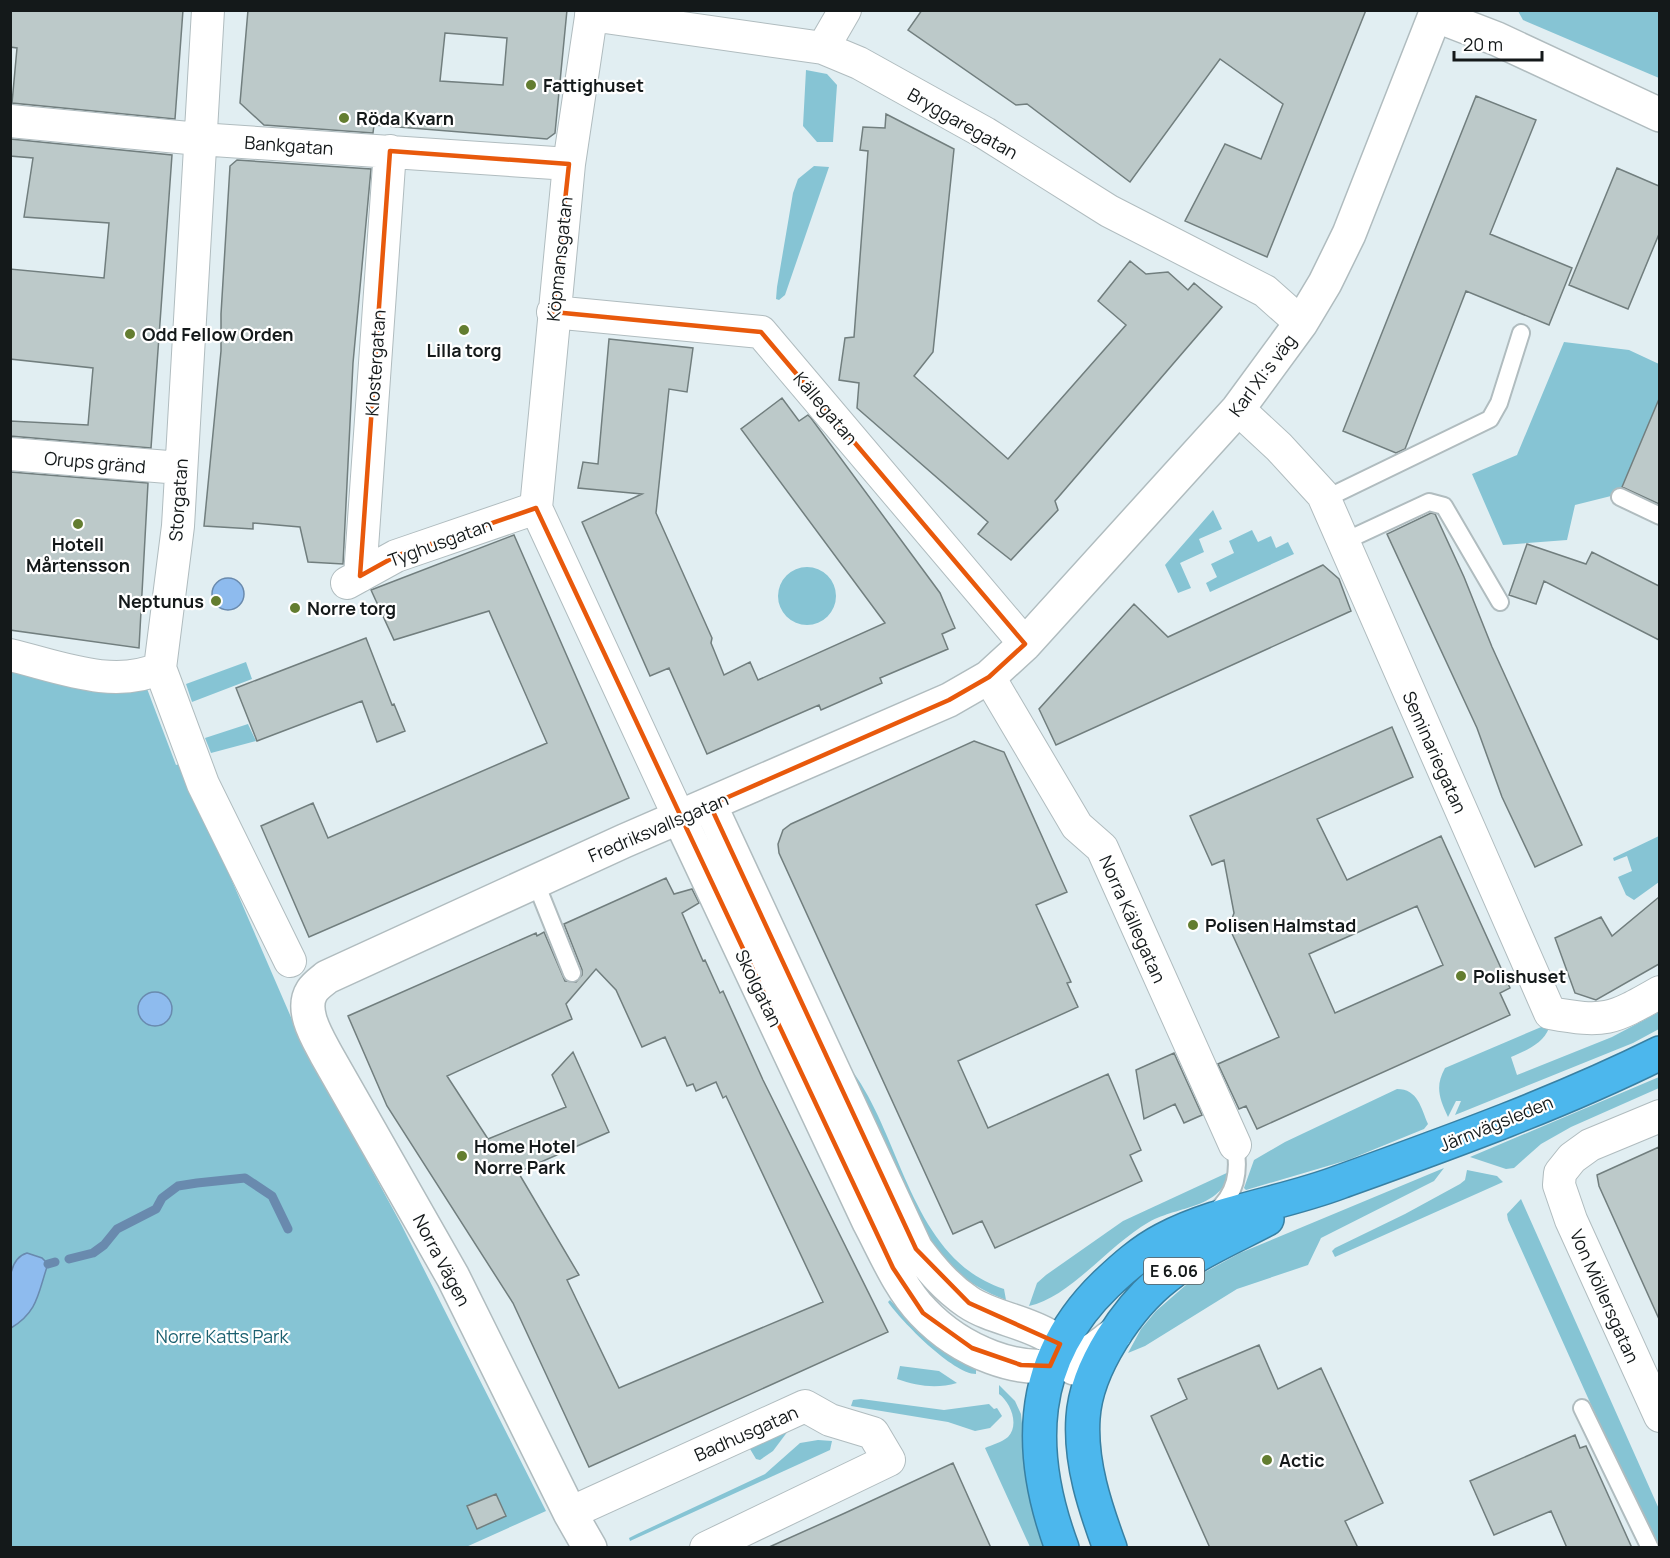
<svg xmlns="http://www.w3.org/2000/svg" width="1670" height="1558" font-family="Manrope,sans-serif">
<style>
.green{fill:#86c4d4}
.water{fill:#8ebbee;stroke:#698aae;stroke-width:1.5}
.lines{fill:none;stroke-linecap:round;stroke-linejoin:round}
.stream{stroke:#698aae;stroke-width:9}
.building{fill:#bcc9c9;stroke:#717e7e;stroke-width:1.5;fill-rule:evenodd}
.lane-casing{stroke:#b0bcbf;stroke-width:20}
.street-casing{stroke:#b0bcbf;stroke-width:34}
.secondary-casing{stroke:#b0bcbf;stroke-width:36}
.highway-casing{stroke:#3880a3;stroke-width:36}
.lane{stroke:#fff;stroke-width:16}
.street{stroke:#fff;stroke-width:32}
.secondary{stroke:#fff;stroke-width:33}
.highway{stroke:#4cb7ed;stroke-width:33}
.marked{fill:none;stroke:#e8590c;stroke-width:4.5;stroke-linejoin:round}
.poi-dot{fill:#637d30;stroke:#fff;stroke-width:2}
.labels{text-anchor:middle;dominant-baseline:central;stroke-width:4.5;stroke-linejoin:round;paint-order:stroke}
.shield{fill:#fff;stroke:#5a5e5f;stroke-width:1.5}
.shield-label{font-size:16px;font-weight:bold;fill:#14191a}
.poi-label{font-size:18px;font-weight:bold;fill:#14191a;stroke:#fff;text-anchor:start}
.street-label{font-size:18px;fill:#14191a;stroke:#fff}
.park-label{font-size:18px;fill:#1c6170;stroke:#fff}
</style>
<rect width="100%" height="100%" fill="#e1eef2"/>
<path class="green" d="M1518 11H1659V78L1523 20Z
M806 70 827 74 837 85 833 142H817L803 126Z
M814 166 829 167 785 295 779 300 776 299 777 287 793 193 798 179Z
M1564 342 1629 350 1659 364V399L1619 494 1575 505 1567 540 1503 545 1472 474 1517 455Z
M1213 510 1222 529 1199 539 1204 552 1180 563 1191 588 1178 593 1165 565Z
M1252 530 1258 542 1271 536 1276 548 1288 542 1294 554 1210 592 1206 583 1217 577 1211 564 1234 553 1229 541Z
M778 596a29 29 0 1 1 58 0a29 29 0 1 1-58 0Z
M246 662 252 679 192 702 186 684Z
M11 666 146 686 176 765 186 762 223 860 300 1038 401 1224 546 1511 466 1547 11 1548Z
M248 724 256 741 211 753 205 738Z
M1659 836V882L1634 900 1626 895 1618 877 1632 871 1627 856 1614 861 1613 858Z
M1659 1012V1029L1633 1043 1455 1115 1461 1101H1456L1448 1117C1439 1098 1435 1086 1445 1068L1546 1025 1549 1028C1543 1044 1525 1051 1511 1057L1517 1075 1612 1037Z
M853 1072C903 1141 912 1259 1004 1289L1006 1300C974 1288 952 1271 930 1244L851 1073Z
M1659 1077V1088L1571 1127 1541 1144 1514 1168 1506 1169 1470 1157Z
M1397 1089C1418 1089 1421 1108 1428 1124L1424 1129 1348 1160 1246 1190 1244 1188 1254 1160 1285 1142Z
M1444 1168 1434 1181 1321 1238 1308 1265 1237 1289 1145 1346 1128 1353 1141 1329 1156 1311 1194 1278 1240 1253Z
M1467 1170 1497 1176 1503 1182 1335 1257 1332 1251 1335 1248 1405 1214 1460 1184 1465 1180Z
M1231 1171C1219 1210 1180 1205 1149 1222 1110 1244 1069 1298 1029 1306L1037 1283 1046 1275 1123 1221Z
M1521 1199 1659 1509V1547H1655L1508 1220 1507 1214Z
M890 1300 926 1338 976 1370V1374C953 1374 901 1321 888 1302Z
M900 1366 939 1371 957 1383C936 1389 917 1386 897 1379Z
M999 1385 1015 1401 1021 1414 1031 1504 1044 1547H1030L985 1448C992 1445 1002 1442 1008 1437 1020 1424 1010 1402 999 1394Z
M861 1399 944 1410 989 1404 994 1409 997 1408 1002 1416 990 1428 975 1431 948 1422 851 1406 853 1400Z
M791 1427 773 1451 760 1460 756 1459 747 1444Z
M818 1440 832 1441 830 1450 630 1541 629 1538 637 1534 765 1474 800 1443Z"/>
<path class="water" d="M212 594a16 16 0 1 1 32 0a16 16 0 1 1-32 0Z
M138 1009a17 17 0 1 1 34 0a17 17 0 1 1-34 0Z
M27 1253 42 1258 48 1264C38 1292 39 1311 11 1328 10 1307 2 1260 27 1253Z"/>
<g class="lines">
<path class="stream" d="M69 1259 93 1253 104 1245 117 1229 156 1209 162 1198 178 1186 197 1183 245 1178 272 1196 288 1229
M48 1264 55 1262"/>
</g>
<path class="building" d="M10 10H183L175 119 12 103 17 48 10 47Z
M248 10H567L555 133 547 139 374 125 373 133 264 125 240 103ZM445 33 507 38 503 85 440 81Z
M922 10H1366L1267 257 1185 221 1225 144 1261 159 1283 104 1220 59 1130 182 1027 104 1016 105 908 30Z
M1476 96 1536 120 1490 234 1572 268 1549 325 1466 291 1405 449 1396 453 1343 431Z
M886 114 954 149 933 352 914 376 1008 459 1126 325 1098 301 1130 261 1146 274 1168 272 1188 290 1194 283 1222 307 1055 501 1058 510 1011 560 978 534 988 522 857 408 859 383 839 380 845 338 854 337 868 151 860 150 863 127 885 128Z
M10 139 172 155 151 448 10 436V421L88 425 93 368 10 359V269L104 278 109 223 24 217 33 158 10 156Z
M237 160 371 169 353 363 343 564 308 562 300 527 253 523V529L204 526 221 351V314L230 166Z
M1617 168 1659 186V234L1628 309 1569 285Z
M609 339 693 348 687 392 669 389 656 513 712 638 711 643 724 675 750 662 758 680 885 623 741 429 782 398 799 421 808 415 811 418 940 593 955 628 942 634 948 649 880 678 882 683 821 710 819 705 707 754 669 668 650 676 582 522 642 494 578 488 583 462 598 464Z
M1659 399V504L1622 487Z
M10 472 148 483 139 648 10 630Z
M1431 513 1435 514 1464 577 1492 647 1582 845 1535 867 1502 797 1477 728 1387 534Z
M514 535 629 798 309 937 261 826 313 803 328 838 547 743 489 611 394 640 371 590Z
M1527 544 1586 564 1592 552 1659 586V640L1544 581 1536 604 1509 595Z
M1323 565 1339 579 1351 611 1056 745 1039 709 1134 604 1168 637Z
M366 638 392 705 394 704 405 731 377 742 362 701 257 741 236 688Z
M1392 727 1413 777 1317 819 1347 880 1441 836 1510 988 1500 993 1510 1015 1257 1129 1246 1106 1239 1109 1218 1064 1279 1037 1229 927 1234 913 1224 860 1212 865 1190 816ZM1417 906 1443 965 1335 1013 1309 954Z
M974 741 1004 752 1067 892 1036 905 1071 982 1067 983 1078 1007 958 1061 988 1128 1108 1074 1141 1150 1130 1155 1142 1181 995 1248 982 1221 953 1234 779 853 778 844 783 830 791 824Z
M666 878 674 894 692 889 699 903 682 913 703 961 705 960 720 993 723 991 763 1080 888 1332 589 1467 513 1303 387 1106 348 1016 536 933 537 936 544 932 565 981 576 982 582 975V970L564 924ZM596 969 616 990 642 1047 665 1037 687 1086 693 1084 696 1091 716 1082 723 1098 726 1096 823 1302 619 1388 567 1280 579 1275 518 1172 609 1132 573 1052 552 1075 566 1107 488 1139 447 1076 572 1019 566 1004Z
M1659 897V964L1596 1000 1575 993 1555 938 1601 917 1612 936Z
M1174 1053 1202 1115 1184 1123 1175 1104 1144 1119 1136 1070Z
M1659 1147V1319L1599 1186 1597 1175Z
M1259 1345 1278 1389 1321 1368 1383 1503 1345 1521 1358 1548H1210L1151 1416 1187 1399 1178 1379Z
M1575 1435 1580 1448 1586 1446 1632 1548H1567L1551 1511 1494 1535 1470 1481Z
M953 1463 991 1548H767L845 1513Z
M496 1494 506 1516 477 1529 467 1506Z"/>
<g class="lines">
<g class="lane-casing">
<path id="lane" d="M1620 497 1660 516
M1325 499 1490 419 1499 403 1521 333
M1343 542 1429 502 1444 506 1500 602
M535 881 572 973
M1215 1212C1236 1194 1240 1172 1235 1145
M1582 1408 1650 1548"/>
</g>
<g class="street-casing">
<path id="street" d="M208 10 178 526 160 668 203 784 290 961
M592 10 569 164 536 508 679 817
M591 15 823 48 859 63 985 133 1109 211 1265 291 1301 323
M823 48 845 10
M10 121 199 139 569 164
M553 312 761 332 1025 644
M1238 409 1279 447 1323 495 1550 1013C1605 1023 1611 1020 1660 992
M10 454 180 468
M360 576 390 151
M347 583 396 556 536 508
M10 655C57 666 114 690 160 668
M989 677 1077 826 1102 848 1235 1145
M1660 1116 1590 1145 1572 1158 1560 1173 1559 1185 1571 1220 1660 1416
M570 1513 805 1406 830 1420 873 1433 889 1460 706 1548"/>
</g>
<g class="secondary-casing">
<path id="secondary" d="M1435 15 1497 39 1660 115
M710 805 916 1249C931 1269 946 1287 968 1302 1002 1325 1060 1322 1074 1368
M679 817 869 1222C885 1252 899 1287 923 1312 958 1349 1021 1379 1072 1361 1088 1356 1101 1344 1115 1334
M590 1548 570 1513 453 1277 326 1054C317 1037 300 1010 312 991 315 986 322 981 327 977L624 841 949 700 989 677 1025 644 1238 409 1301 323 1325 283 1349 234 1437 10"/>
</g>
<g class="highway-casing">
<path id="highway" d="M1062 1548C1026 1451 1028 1359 1106 1284 1124 1267 1142 1251 1163 1240 1218 1211 1282 1204 1340 1182 1448 1143 1557 1104 1660 1053
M1110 1548C1095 1507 1080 1463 1083 1418 1086 1368 1128 1306 1167 1276 1197 1252 1233 1237 1267 1219"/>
</g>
<use href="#lane" class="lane"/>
<use href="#street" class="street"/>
<use href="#secondary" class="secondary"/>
<use href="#highway" class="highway"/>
</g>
<path class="marked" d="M390 151 569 164 553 312 761 332 1025 644 989 677 949 700 710 805 916 1249 969 1303 1060 1344 1050 1366 1021 1365 972 1348 923 1313 893 1268 536 508 396 556 360 576Z"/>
<g class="poi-dot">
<circle cx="531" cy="85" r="6"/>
<circle cx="344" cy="118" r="6"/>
<circle cx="464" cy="330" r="6"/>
<circle cx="130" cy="334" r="6"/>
<circle cx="78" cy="524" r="6"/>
<circle cx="216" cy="601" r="6"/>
<circle cx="295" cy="608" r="6"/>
<circle cx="1193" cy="925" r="6"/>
<circle cx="1461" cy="976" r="6"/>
<circle cx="462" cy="1156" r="6"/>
<circle cx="1267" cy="1460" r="6"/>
</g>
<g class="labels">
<rect class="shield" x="1144" y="1258" width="60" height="26" rx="4.5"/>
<g class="shield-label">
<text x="1174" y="1271">E 6.06</text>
</g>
<g class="poi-label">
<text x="543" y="85">Fattighuset</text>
<text x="356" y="118">Röda Kvarn</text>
<text x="142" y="334">Odd Fellow Orden</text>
<text x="464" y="350" text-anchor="middle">Lilla torg</text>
<text x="78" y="544" text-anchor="middle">Hotell<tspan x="78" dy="21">Mårtensson</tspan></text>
<text x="204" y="601" text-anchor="end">Neptunus</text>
<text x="307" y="608">Norre torg</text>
<text x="1205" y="925">Polisen Halmstad</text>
<text x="1473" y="976">Polishuset</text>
<text x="474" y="1146">Home Hotel<tspan x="474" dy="21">Norre Park</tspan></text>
<text x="1279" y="1460">Actic</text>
</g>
<g class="street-label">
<text transform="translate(963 123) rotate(30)">Bryggaregatan</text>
<text transform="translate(289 145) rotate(4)">Bankgatan</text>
<text transform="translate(559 259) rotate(-84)">Köpmansgatan</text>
<text transform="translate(375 363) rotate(-86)">Klostergatan</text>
<text transform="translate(1262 375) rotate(-53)">Karl XI:s väg</text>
<text transform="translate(826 408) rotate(50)">Källegatan</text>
<text transform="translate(95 462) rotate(5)">Orups gränd</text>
<text transform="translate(178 500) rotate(-86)">Storgatan</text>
<text transform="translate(440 542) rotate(-20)">Tyghusgatan</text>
<text transform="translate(1435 752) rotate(66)">Seminariegatan</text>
<text transform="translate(658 827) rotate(-23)">Fredriksvallsgatan</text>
<text transform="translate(1133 919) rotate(66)">Norra Källegatan</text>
<text transform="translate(759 988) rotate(64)">Skolgatan</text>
<text transform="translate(1496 1123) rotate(-22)">Järnvägsleden</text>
<text transform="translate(442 1260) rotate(62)">Norra Vägen</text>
<text transform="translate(1605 1296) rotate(66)">Von Möllersgatan</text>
<text transform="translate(746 1433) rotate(-24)">Badhusgatan</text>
</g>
<g class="park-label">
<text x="222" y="1336">Norre Katts Park</text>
</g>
</g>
<rect width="1670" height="1558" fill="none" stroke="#14191a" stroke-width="24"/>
<path d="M1454 51v9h88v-9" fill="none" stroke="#14191a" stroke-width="3"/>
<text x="1463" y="51" font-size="18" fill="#14191a" stroke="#ffffff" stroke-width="4.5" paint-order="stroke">20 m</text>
</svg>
